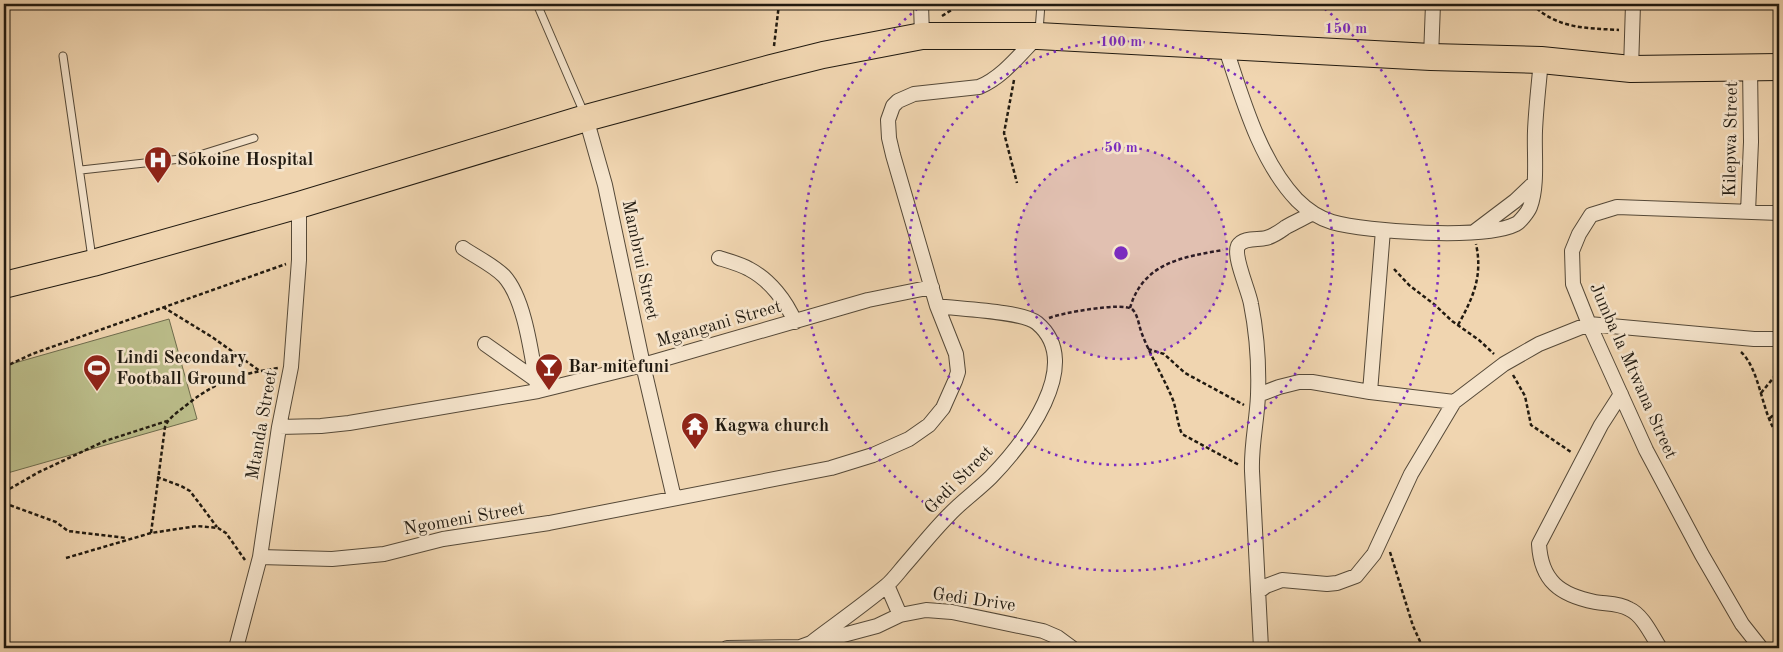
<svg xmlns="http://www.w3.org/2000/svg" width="1783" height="652" font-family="'Old Standard TT',serif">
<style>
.green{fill:#bbbd8a;stroke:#6e6c4d}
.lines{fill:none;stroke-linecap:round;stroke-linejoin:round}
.lane-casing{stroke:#554938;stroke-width:9}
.street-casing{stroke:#554938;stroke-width:16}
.highway-casing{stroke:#211a10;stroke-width:28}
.path{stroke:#211a10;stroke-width:2.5;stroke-dasharray:4 2.5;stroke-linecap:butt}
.lane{stroke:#f5e4cc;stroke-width:7}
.street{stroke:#f5e4cc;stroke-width:14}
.highway{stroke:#f0d5b0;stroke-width:26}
.ring{fill:none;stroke:#7b2cbf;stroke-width:2.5;stroke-dasharray:2.5 5}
.labels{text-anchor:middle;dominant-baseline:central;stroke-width:5;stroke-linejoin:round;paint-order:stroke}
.street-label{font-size:18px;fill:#211a10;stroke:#f5e4cc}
.poi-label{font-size:18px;font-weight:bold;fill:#211a10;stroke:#f5e4cc;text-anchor:start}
.centre{fill:#7b2cbf;stroke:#f5e4cc;stroke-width:2.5}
.ring-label{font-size:15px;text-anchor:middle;font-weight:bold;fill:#7b2cbf;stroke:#f5e4cc;stroke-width:5;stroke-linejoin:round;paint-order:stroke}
</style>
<rect width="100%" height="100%" fill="#f0d5b0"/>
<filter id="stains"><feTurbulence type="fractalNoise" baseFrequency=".004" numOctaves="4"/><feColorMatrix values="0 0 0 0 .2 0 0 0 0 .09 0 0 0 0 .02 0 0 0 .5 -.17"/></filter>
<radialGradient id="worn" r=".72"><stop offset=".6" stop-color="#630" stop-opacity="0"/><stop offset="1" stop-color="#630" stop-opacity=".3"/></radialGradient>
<path class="green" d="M169 319 197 419 4 474V366Z"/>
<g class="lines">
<g class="lane-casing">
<path id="lane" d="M537 4 584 113
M1039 31 1041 4
M63 56 92 258
M81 170 190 158 254 138"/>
</g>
<g class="street-casing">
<path id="street" d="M921 4 922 36
M1225 46C1242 97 1259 160 1297 200 1306 209 1319 218 1332 222 1367 232 1484 240 1516 224 1520 222 1528 212 1530 207 1538 186 1534 154 1535 131 1536 107 1539 83 1541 60
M1431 57 1433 4
M1631 69 1633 4
M586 118 605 185 643 365 674 498
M1748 212 1751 142 1750 66
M1474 232 1515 201 1534 183
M463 248C476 257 493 265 504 276 526 300 532 360 538 391
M719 258C729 261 740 264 749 269 770 280 786 301 795 322
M485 344 536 380
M1370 392 1383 230
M1621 394 1601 425 1539 544C1541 581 1560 595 1595 602 1606 604 1619 603 1629 609 1643 615 1652 636 1660 648
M1258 395 1279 387 1299 382H1312L1370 392 1454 402
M279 427 321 426 349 423 538 391 643 365 868 300 932 287
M260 557 332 559 384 554 443 539 549 523 831 468 873 455 909 439 929 425 943 408 955 381 958 372 956 354 937 306 893 155 889 138 888 120 893 106 898 101 914 94 979 87C1003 77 1020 54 1038 36
M887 585 900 615
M1258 592 1266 586 1282 580 1327 584 1337 583 1356 576 1374 554 1411 474 1454 402 1504 364 1539 344 1589 324 1754 339H1779
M817 642 877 626 900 615 926 610 952 612 1043 631 1057 637 1072 648
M236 648 260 557 279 427 291 367 299 260V205
M727 648 800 647 811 643C836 624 862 606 886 586 893 580 898 573 904 566 919 549 933 531 949 515 962 501 978 490 991 477 1023 444 1086 364 1037 323 1023 311 959 309 937 306
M1261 648 1252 471C1251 445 1257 421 1258 395 1259 366 1257 334 1251 304 1249 291 1233 257 1238 246 1243 237 1258 240 1266 238 1274 236 1279 232 1286 227 1295 222 1304 218 1313 213
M1761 648 1742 624 1702 555 1646 450 1589 324 1573 284 1572 251 1579 234 1591 215 1617 207 1779 213"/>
</g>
<g class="highway-casing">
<path id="highway" d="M4 285 93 263 299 205 586 118 771 68 823 55 922 36H1038L1431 57 1541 60 1631 69 1779 67"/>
</g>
<path class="path" d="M1532 4C1557 29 1586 28 1619 30
M942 16 961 4
M774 46 779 4
M1014 80 1004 133 1017 183
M1394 269 1409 285 1435 305 1452 321 1479 340 1494 354
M163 307 212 337 260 371
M1130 308C1143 263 1182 257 1223 250
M1049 318C1061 313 1122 302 1132 309 1138 314 1139 327 1142 334 1151 357 1164 378 1173 400 1177 411 1177 423 1182 434L1239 465
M1458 325C1473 298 1483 276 1476 244
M1148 349 1164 354 1185 373 1244 405
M1741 352C1761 370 1762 418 1779 436
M4 367 32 354 286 264
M1513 375 1525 396 1531 425 1571 452
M1761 393 1779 371
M1770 418 1779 410
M157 477 181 486 190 491 217 527
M4 492 39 472 105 441 167 421
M4 503 56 522 68 531 126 538
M151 533 165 427 168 421C174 414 182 409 189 403 219 380 240 374 278 368
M1390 552 1413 626 1423 648
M66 558 151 533 197 526 218 528 226 533 245 560"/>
<use href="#lane" class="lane"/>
<use href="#street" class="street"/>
<use href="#highway" class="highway"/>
</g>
<circle cx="1121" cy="253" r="106" fill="#7b2cbf" fill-opacity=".12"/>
<g class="ring">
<circle cx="1121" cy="253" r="106"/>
<circle cx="1121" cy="253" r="212"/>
<path d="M1319 4A318 318 0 1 1 923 4"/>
</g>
<defs>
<g id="hospital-pin" transform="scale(1.4375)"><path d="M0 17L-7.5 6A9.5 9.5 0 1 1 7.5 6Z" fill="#8f2418" stroke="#f5e4cc"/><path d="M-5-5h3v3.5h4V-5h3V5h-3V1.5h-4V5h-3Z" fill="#fff"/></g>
<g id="bar-pin" transform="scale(1.4375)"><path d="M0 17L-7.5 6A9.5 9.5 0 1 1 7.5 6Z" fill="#8f2418" stroke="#f5e4cc"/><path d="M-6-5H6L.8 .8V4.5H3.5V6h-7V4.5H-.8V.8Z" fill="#fff"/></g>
<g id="stadium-pin" transform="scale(1.4375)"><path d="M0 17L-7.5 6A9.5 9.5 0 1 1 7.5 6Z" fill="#8f2418" stroke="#f5e4cc"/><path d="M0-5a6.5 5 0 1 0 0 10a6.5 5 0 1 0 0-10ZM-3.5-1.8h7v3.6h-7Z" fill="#fff"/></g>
<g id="temple-pin" transform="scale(1.4375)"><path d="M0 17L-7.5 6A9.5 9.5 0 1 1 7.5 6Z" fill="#8f2418" stroke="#f5e4cc"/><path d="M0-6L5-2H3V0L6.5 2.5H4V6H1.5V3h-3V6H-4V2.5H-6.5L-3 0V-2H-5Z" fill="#fff"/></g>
</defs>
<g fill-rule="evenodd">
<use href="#hospital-pin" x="158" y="160"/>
<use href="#bar-pin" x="549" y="367"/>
<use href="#stadium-pin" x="97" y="368"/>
<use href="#temple-pin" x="695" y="426"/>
</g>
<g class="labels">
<g class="street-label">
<text transform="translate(1731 139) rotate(-89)">Kilepwa Street</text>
<text transform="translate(640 260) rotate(78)">Mambrui Street</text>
<text transform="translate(719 324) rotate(-16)">Mgangani Street</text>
<text transform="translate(1633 371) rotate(66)">Jumba la Mtwana Street</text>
<text transform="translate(262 425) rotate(-80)">Mtanda Street</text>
<text transform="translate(959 480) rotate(-45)">Gedi Street</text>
<text transform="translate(464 519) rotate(-10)">Ngomeni Street</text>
<text transform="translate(974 600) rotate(8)">Gedi Drive</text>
</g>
<g class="poi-label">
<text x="177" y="160">Sokoine Hospital</text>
<text x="116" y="358">Lindi Secondary<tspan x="116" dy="21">Football Ground</tspan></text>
<text x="568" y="367">Bar mitefuni</text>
<text x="714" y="426">Kagwa church</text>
</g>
</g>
<circle cx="1121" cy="253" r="8" class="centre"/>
<g class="ring-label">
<text x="1346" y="33">150 m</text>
<text x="1121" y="46">100 m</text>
<text x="1121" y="152">50 m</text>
</g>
<rect width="1783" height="652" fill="none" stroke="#f0d5b0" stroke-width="20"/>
<rect x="5" y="5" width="1773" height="642" fill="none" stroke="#211a10" stroke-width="2.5"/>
<rect x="10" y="10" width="1763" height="632" fill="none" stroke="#211a10"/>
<rect width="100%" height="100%" filter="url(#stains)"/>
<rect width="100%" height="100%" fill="url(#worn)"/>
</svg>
